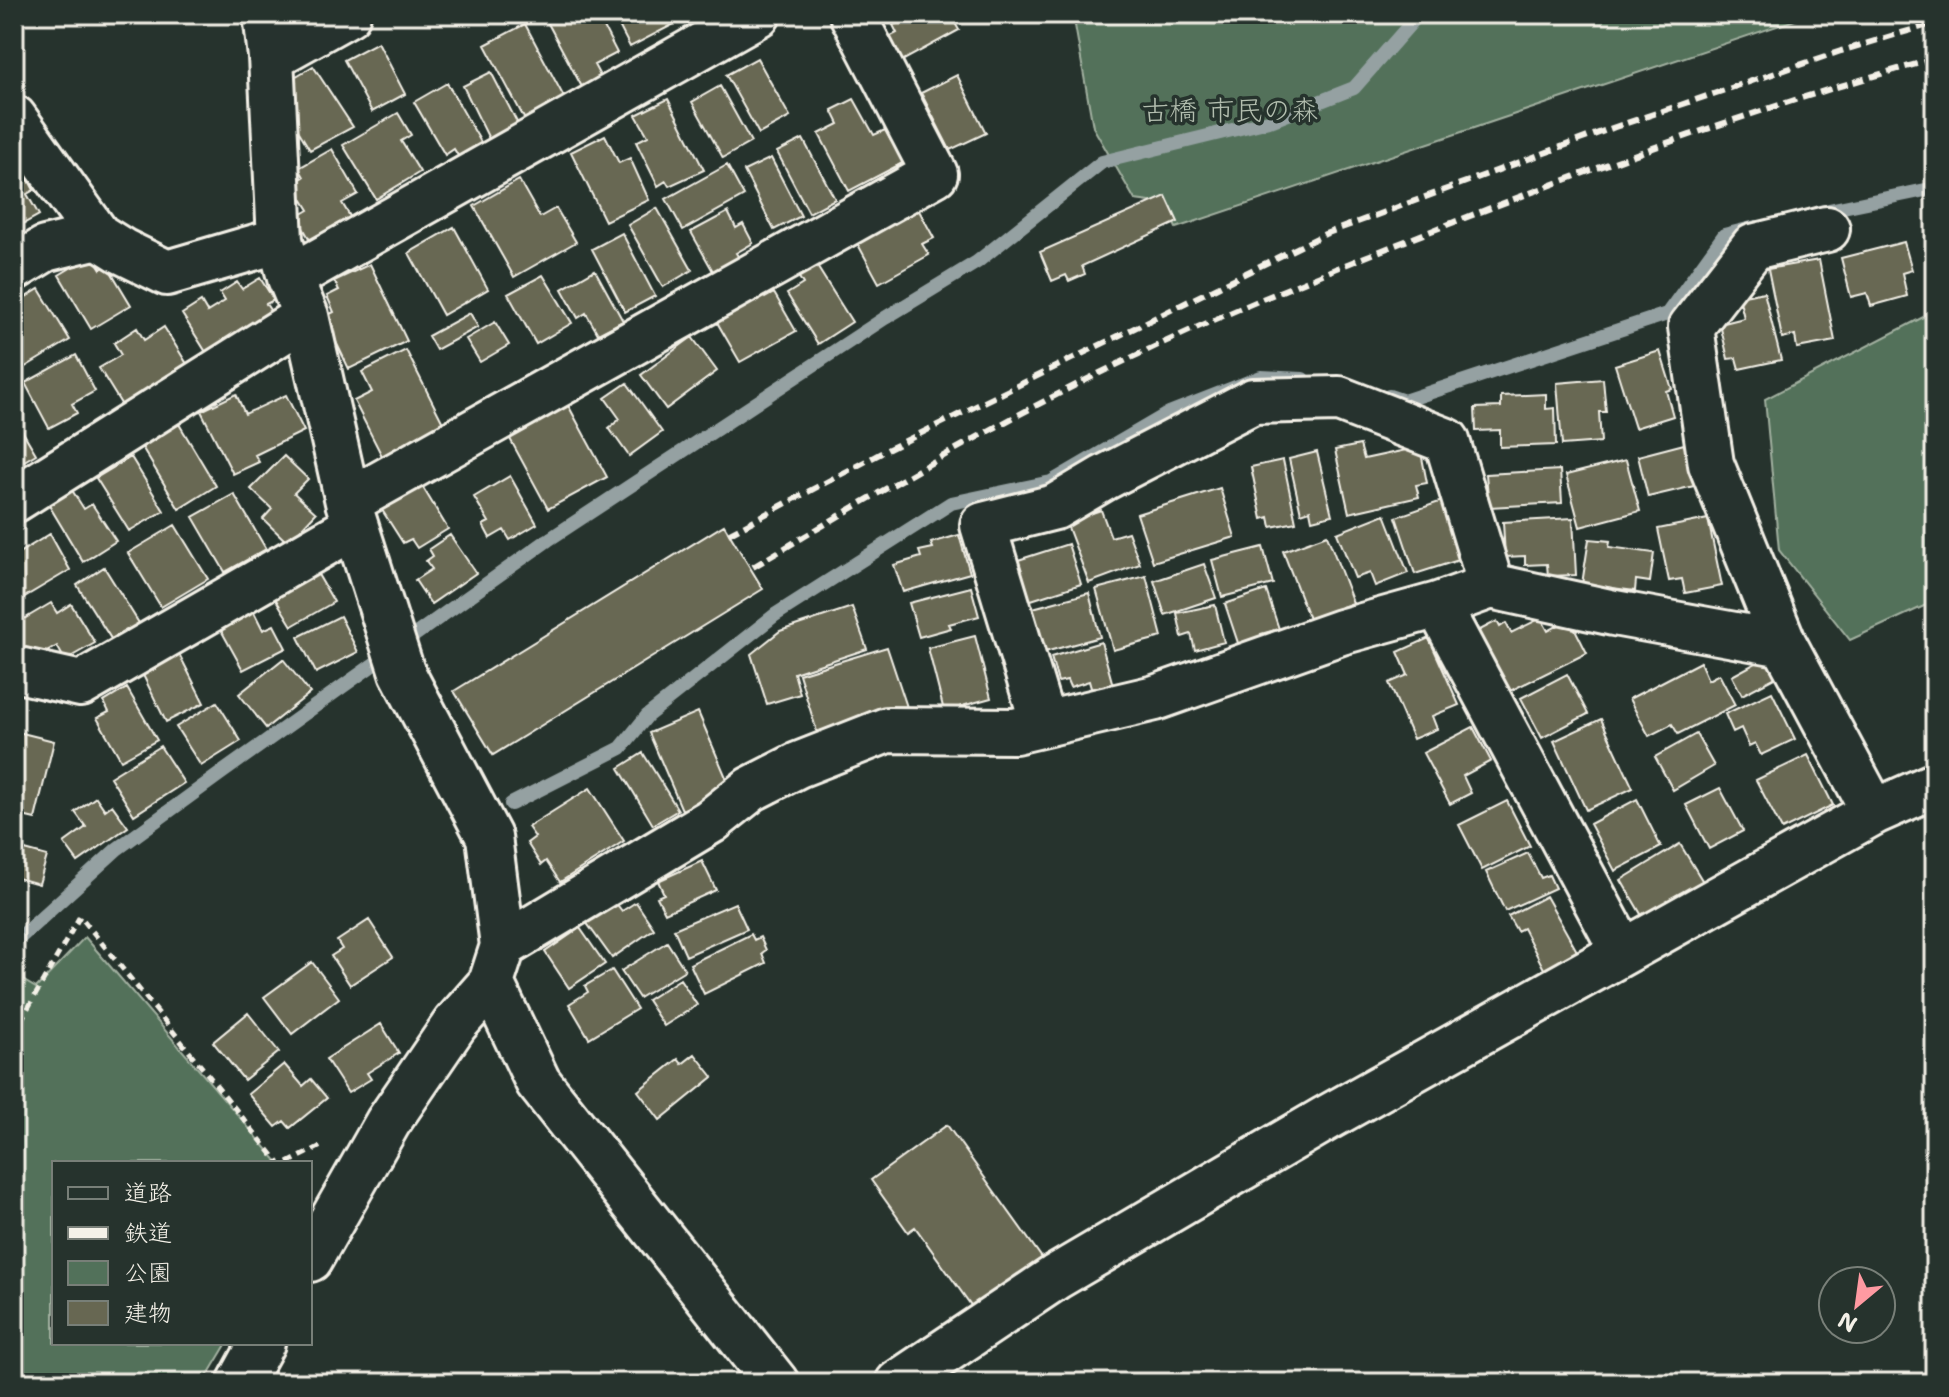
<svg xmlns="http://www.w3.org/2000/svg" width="1949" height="1397" font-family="'Shantell Sans','Klee One',sans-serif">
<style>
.green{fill:#52715a;stroke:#a3b1a1;stroke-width:2}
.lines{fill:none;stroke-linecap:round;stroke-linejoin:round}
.stream{stroke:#95a1a2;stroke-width:14}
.building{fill:#676752;stroke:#f4f1e8;stroke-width:2}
.minor-casing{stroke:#f4f1e8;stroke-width:50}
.path{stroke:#f4f1e8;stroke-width:5;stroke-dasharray:8 6;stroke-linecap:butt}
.minor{stroke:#26332d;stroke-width:44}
.rail{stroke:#f4f1e8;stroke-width:6;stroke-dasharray:12 6;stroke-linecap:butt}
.labels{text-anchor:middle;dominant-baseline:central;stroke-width:7;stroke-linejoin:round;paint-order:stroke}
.park-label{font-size:28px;fill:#b3beaf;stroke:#26332d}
</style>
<rect width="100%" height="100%" fill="#26332d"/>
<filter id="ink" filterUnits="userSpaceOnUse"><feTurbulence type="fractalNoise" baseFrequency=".0125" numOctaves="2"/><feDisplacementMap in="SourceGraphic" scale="16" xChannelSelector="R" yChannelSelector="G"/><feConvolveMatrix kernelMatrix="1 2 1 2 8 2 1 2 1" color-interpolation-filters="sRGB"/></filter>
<g filter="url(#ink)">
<path class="green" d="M1073 14H1813L1176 228 1165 204 1135 200 1093 127Z
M1935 311V601L1850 640 1779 550 1765 399Z
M85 937 279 1163H54V1343H227L203 1383H14V975L36 988Z"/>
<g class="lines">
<path class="stream" d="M1819 212 1935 188
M1389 396 1404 401 1667 314 1724 235 1756 227
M511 804 621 748 647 716 775 615 951 503 1051 482 1169 413 1261 377 1303 379
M14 943 117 849 220 774 548 540 885 318 977 262 1102 162 1273 120 1354 88 1419 14"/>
</g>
<path class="building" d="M543 14H597L617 53 594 65 600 76 582 87Z
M613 14H677L680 21 630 47Z
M914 14H950L959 30 902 61 889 37 897 33 893 25Z
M525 24 565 99 525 120 485 45Z
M378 42 405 94 372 112 344 60Z
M757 58 790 117 759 134 726 75Z
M313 66 353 127 310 150 289 115 288 81Z
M491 72 521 130 492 145 463 86Z
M957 75 986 133 950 150 921 93Z
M447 83 486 151 463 164 454 149 445 155 414 102Z
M720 86 751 142 723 158 692 102Z
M668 99 704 170 669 186 666 181 658 186 636 142 648 136 636 115Z
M854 99 874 135 885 130 891 141 900 136 912 158 849 191 819 134 839 124 832 110Z
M398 113 411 135 401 141 420 172 376 199 343 145Z
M605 135 619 163 630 158 649 200 605 221 571 152Z
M803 139 835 199 809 213 777 152Z
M332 149 358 194 342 203 354 223 314 247 297 217 309 210 293 184 304 177 299 168Z
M771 158 801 216 774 230 744 171Z
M727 165 744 196 683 230 666 199Z
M23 169 34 190 27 194 39 215 14 229V174Z
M519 180 540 217 556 208 576 242 514 277 474 206Z
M1166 196 1178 222 1082 266 1085 274 1069 281 1066 275 1052 281 1040 252Z
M916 205 934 238 922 244 929 255 879 283 855 239Z
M657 208 692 270 663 287 628 225Z
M728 212 736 228 743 224 753 243 736 253 740 259 714 273 691 232Z
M454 227 488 289 443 315 409 253Z
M622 233 655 296 625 312 592 249Z
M1904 242 1912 270 1902 273 1907 296 1871 306 1867 293 1851 297 1841 258Z
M92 255 101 269 107 265 131 305 91 329 59 275Z
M813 260 852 322 818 344 787 294 803 284 795 271Z
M1819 260 1835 341 1797 348 1795 335 1782 338 1768 269Z
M370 264 407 341 349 369 324 317 334 312 327 296 339 290 334 281Z
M595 270 623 321 598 334 586 313 578 318 562 289Z
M543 275 572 323 536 344 508 294Z
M260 278 274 300 266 304 276 319 211 360 182 314 201 302 207 312 225 301 220 293 237 282 242 289Z
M39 289 70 340 22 369 14 356V296L18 302Z
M760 290 765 298 774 293 796 331 740 362 714 317Z
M1764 292 1781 360 1739 369 1736 358 1728 359 1720 324 1744 318 1739 297Z
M470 313 478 327 436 350 428 336Z
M495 322 509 345 480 362 466 339Z
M164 327 192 372 126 412 99 368 121 355 114 343 137 328 144 340Z
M692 337 717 371 666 409 641 375Z
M406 350 446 429 384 460 354 401 372 392 362 372Z
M1660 351 1672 389 1666 391 1673 416 1635 428 1615 365Z
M76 355 95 391 72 404 77 413 49 428 25 383Z
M1603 379 1606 412H1599L1601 442 1562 445 1557 383Z
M627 383 662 432 629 456 609 428 620 419 605 398Z
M236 394 245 414 286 395 304 431 255 455 259 462 233 474 201 411Z
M1546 394V409L1555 408 1556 445 1500 447V430L1476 431 1475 408 1501 407V396Z
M568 405 607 477 548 509 509 437Z
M14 417 36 454 14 467Z
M179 424 216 486 179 509 142 447Z
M1684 444 1694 486 1648 497 1638 456Z
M1360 445 1364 459 1420 447 1427 483 1416 485 1419 497 1349 513 1335 450Z
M1317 452 1332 515 1312 520 1310 510 1301 513 1289 459Z
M284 456 308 479 294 493 316 513 288 543 263 519 272 509 251 489Z
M131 457 164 511 129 531 96 478Z
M1283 460 1296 522 1271 527 1269 517 1262 519 1251 467Z
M1626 460 1640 511 1580 527 1566 475Z
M1560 470 1562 503 1489 507 1486 474Z
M510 476 537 524 510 540 504 530 490 538 483 525 489 522 474 497Z
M422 486 448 529 417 548 411 539 403 543 382 510Z
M70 487 84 509 92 504 116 541 83 562 47 502Z
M1220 488 1235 537 1153 562 1137 514Z
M234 494 266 549 225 572 193 517Z
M1442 501 1462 559 1415 574 1396 517Z
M1101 510 1111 537 1128 532 1140 564 1089 583 1066 522Z
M1385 514 1408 573 1375 586 1370 573 1355 578 1337 533Z
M1573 518 1576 575 1548 576 1547 564 1525 565V556L1505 557 1503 522Z
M1708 519 1722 586 1685 593 1682 579 1669 581 1658 529Z
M175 525 208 579 161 607 128 553Z
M724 525 763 589 493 755 454 691Z
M50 534 70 570 16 602 14 556Z
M450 535 476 573 431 604 415 580 432 569 426 561 433 556 429 549Z
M959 535 970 573 903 592 894 565 921 557 919 551 933 548 931 543Z
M1327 535 1353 603 1309 619 1283 551Z
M1589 539 1610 541 1609 547 1654 553 1650 582 1636 580 1635 591 1582 584Z
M1068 544 1081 584 1025 602 1012 562Z
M1263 547 1273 584 1222 597 1212 560Z
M1204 564 1216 598 1165 615 1154 581Z
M313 566 334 602 292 626 270 590Z
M104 567 142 628 115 645 77 585Z
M1146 576 1162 637 1113 650 1096 589Z
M971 587 979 616 949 624 951 628 919 637 909 603Z
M1266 590 1279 629 1261 634 1263 642 1240 649 1225 604Z
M1089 593 1100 637 1041 653 1029 609Z
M51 603 57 613 71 604 95 643 65 660 57 646 31 661 14 631V625Z
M1215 605 1224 642 1195 650 1191 634 1182 637 1177 613Z
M251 606 263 630 274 625 286 648 243 670 217 623Z
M852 607 867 649 794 673 800 694 767 704 751 654 780 631Z
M340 616 358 652 316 673 298 637Z
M1541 618 1548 631 1570 619 1587 653 1508 692 1478 631 1497 621 1500 627 1506 623 1511 633Z
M975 636 991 698 944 711 928 648Z
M1429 638 1459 705 1432 716 1437 729 1413 739 1389 683 1408 675 1398 652Z
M1101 642 1114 689 1093 695 1089 681 1070 687 1067 680 1058 682 1051 657Z
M887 647 908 710 819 738 799 674Z
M177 650 204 703 166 722 140 669Z
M1765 658 1776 677 1742 695 1732 676Z
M283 659 310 693 266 728 239 694Z
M1700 662 1708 680 1719 674 1735 705 1678 734 1672 724 1649 736 1629 699Z
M1567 674 1588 714 1542 738 1521 698Z
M127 688 157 740 121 760 97 718 109 712 104 702Z
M1772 692 1795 739 1761 755 1755 743 1749 746 1741 728 1733 732 1725 714Z
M217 702 241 741 201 766 176 727Z
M698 712 731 789 682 810 649 733Z
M1601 719 1633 788 1586 810 1554 741Z
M1473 727 1491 761 1463 776 1471 793 1450 804 1423 753Z
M14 731 54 741 35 819 14 814Z
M1696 734 1714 766 1673 790 1655 757Z
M160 746 184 783 134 815 110 777Z
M643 753 678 810 653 825 619 768Z
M1808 755 1833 805 1782 830 1756 780Z
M590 788 624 841 560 882 546 861 541 865 527 843 535 837 528 827Z
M1720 788 1743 831 1709 849 1686 805Z
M96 797 105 810 112 805 128 827 78 862 64 843 86 827 75 812Z
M1637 799 1661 847 1615 871 1590 824Z
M1507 801 1530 846 1482 870 1459 825Z
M1680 844 1708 890 1648 926 1621 880Z
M14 847 47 856 39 884 14 877Z
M1528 853 1541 878 1549 875 1555 888 1505 911 1486 872Z
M702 861 716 890 665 913 657 897 664 894 658 881Z
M1546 896 1578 953 1545 971 1523 928 1517 931 1508 916Z
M615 902 622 911 636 902 654 929 612 958 586 922Z
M735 903 747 929 686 956 674 929Z
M369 920 393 957 350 985 331 956 342 949 337 941Z
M580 928 605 964 569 988 545 952Z
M751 934 754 940 760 937 766 950 762 953 766 963 704 994 690 964Z
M667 942 685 970 639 998 621 971Z
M312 962 339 998 292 1034 264 997Z
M612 970 637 1009 589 1038 569 1004 588 992 585 986Z
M680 979 697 1005 664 1026 647 1000Z
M248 1013 279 1052 244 1080 213 1042Z
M381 1024 399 1053 367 1073 371 1079 348 1093 326 1059Z
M695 1054 713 1077 660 1120 638 1091 678 1059 682 1064Z
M284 1064 303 1086 311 1079 327 1098 290 1128 284 1121 276 1127 248 1094Z
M947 1125 1042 1258 973 1308 915 1227 908 1232 871 1180Z"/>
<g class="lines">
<g class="minor-casing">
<path id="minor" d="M266 14 271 57 280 240 290 278 306 316 348 502 402 672 489 837 503 946 491 983 455 1024 388 1122 310 1259
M271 57 348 14
M14 118 98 236 122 251 167 273 280 240
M14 268 45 249 98 236
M290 278 758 14
M14 500 306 316
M348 502 935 174 852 14
M1438 605 1623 952
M1784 644 1711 464 1691 327 1753 247 1827 229
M14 669 81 684 355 526
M1043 723 983 525 1055 507 1104 478 1253 401 1339 399 1447 441 1491 586
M503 946 711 821 751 789 798 765 887 730 1015 731 1155 698 1341 632 1438 605 1491 586 1614 613 1784 644 1874 812
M491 983 538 1082 776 1383
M240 1383 262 1343
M898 1383 1056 1277 1325 1119 1874 812 1935 785"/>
</g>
<path class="path" d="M14 1033 80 916 279 1163
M288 1163 323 1145"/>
<use href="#minor" class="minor"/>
<path class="rail" d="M728 534 889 449 1325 234 1615 127 1841 51 1935 23
M753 567C872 496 991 426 1116 365 1238 306 1366 256 1493 207 1638 152 1785 99 1935 59"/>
</g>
</g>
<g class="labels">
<g class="park-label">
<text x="1230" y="110">古橋 市民の森</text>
</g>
</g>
<rect width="1949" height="1397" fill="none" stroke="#26332d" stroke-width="48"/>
<rect x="24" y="24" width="1901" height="1349" fill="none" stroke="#f4f1e8" stroke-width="3" filter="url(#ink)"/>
<rect x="52" y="1161" width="260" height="184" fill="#26332d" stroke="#787f78" stroke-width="2"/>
<rect x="68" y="1187" width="40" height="12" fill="#26332d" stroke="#787f78" stroke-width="2"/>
<text x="124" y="1201" font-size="24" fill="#f4f1e8">道路</text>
<rect x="68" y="1227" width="40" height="12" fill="#f4f1e8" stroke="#787f78" stroke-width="2"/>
<text x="124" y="1241" font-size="24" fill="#f4f1e8">鉄道</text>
<rect x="68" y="1261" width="40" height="24" fill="#52715a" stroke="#787f78" stroke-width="2"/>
<text x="124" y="1281" font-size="24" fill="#f4f1e8">公園</text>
<rect x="68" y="1301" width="40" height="24" fill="#676752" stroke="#787f78" stroke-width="2"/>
<text x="124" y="1321" font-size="24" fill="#f4f1e8">建物</text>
<g transform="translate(1857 1305) rotate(209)"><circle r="38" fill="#26332d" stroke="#787f78" stroke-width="2"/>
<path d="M0-6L14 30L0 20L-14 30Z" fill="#ff9aa2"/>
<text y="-12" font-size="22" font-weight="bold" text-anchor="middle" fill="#f4f1e8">N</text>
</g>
</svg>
